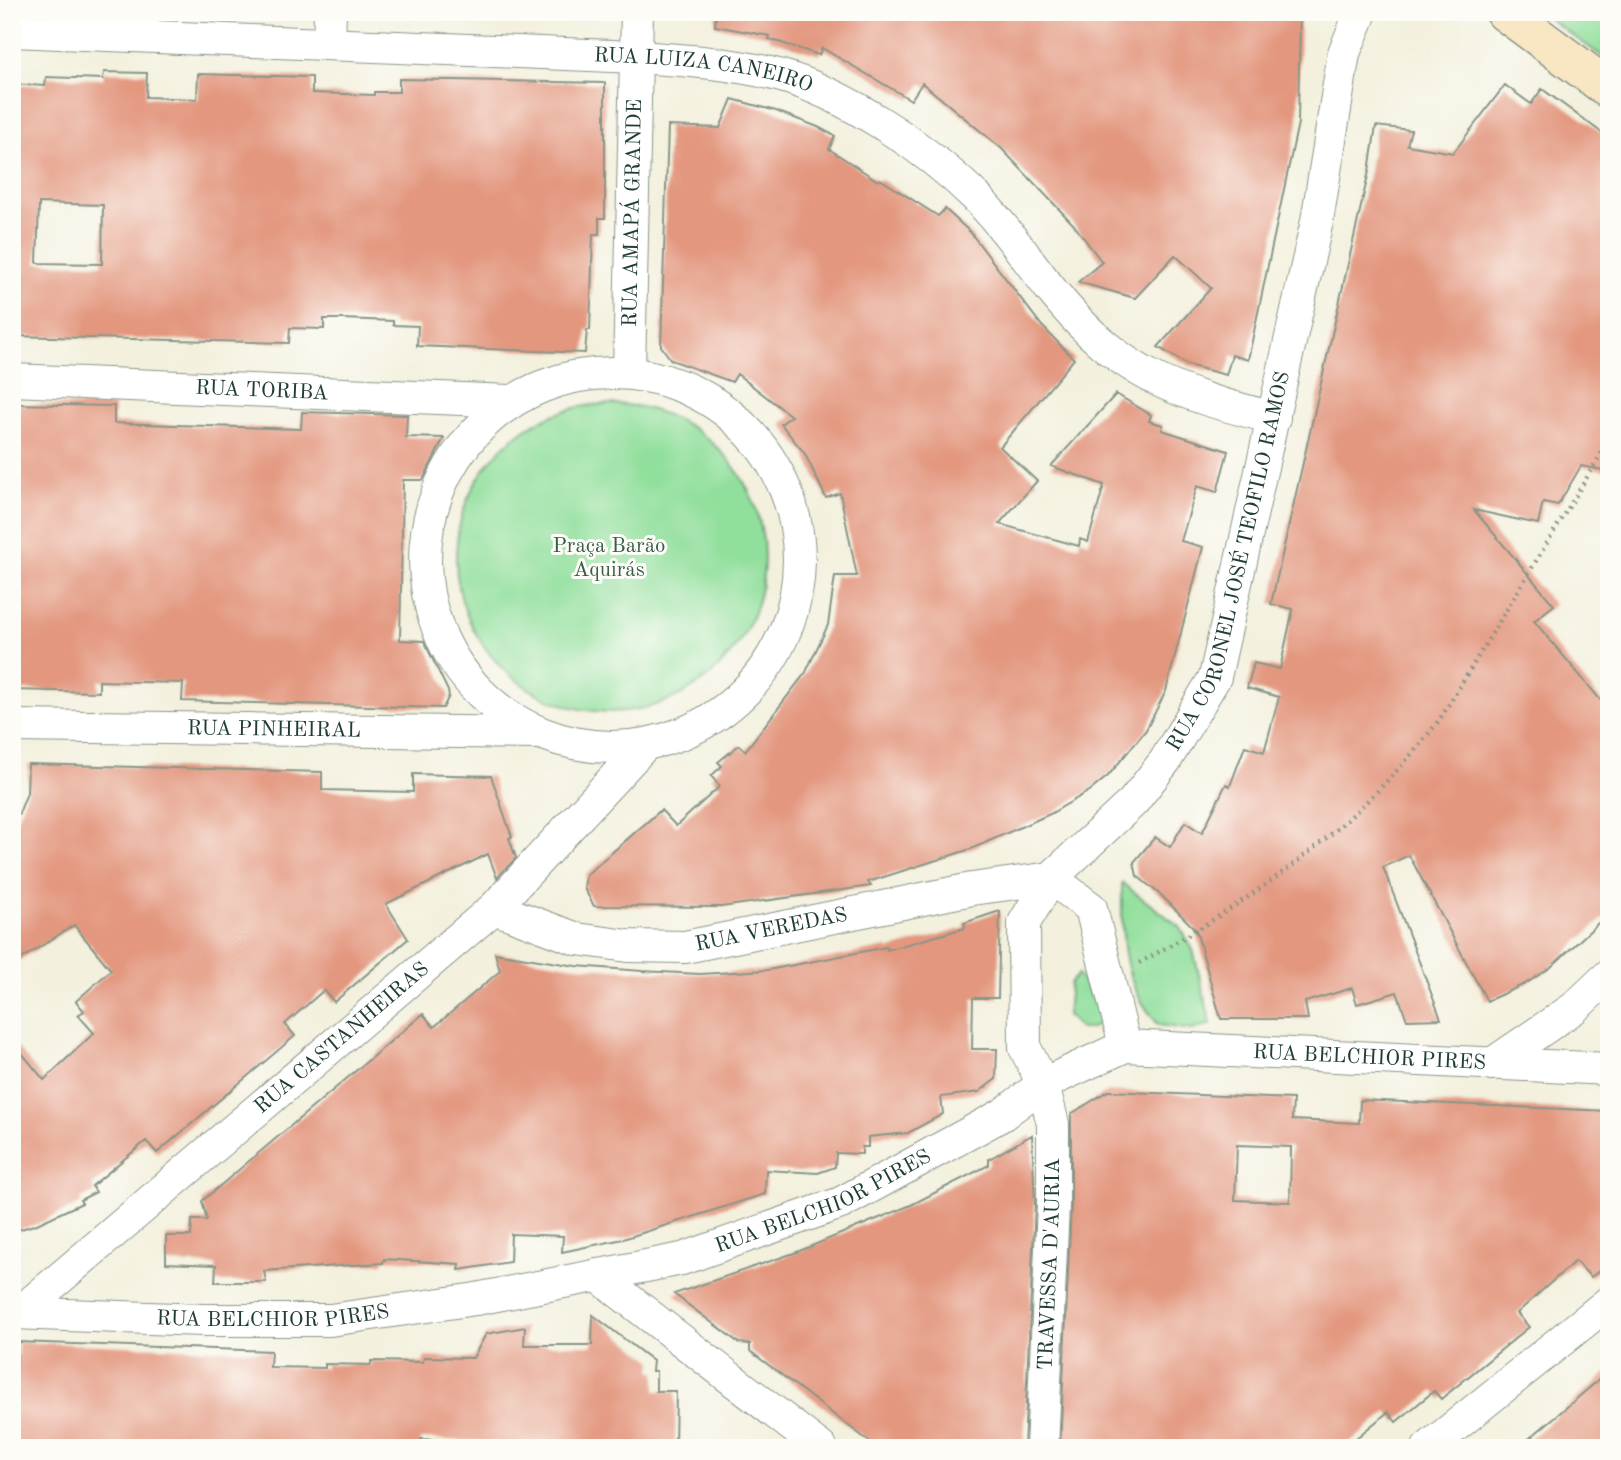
<svg xmlns="http://www.w3.org/2000/svg" width="1621" height="1460" font-family="'Old Standard TT',serif">
<style>
.green{fill:#91df9c;stroke:#588e68;stroke-width:2}
.building{fill:#e3977f;fill-rule:evenodd}
.lines{fill:none;stroke-linecap:round;stroke-linejoin:round}
.street-casing{stroke:#899688;stroke-width:34}
.secondary-casing{stroke:#899688;stroke-width:41}
.path{stroke:#899688;stroke-width:4.5;stroke-dasharray:2 5;stroke-linecap:butt}
.street{stroke:#fff;stroke-width:32}
.secondary{stroke:#f9e7c3;stroke-width:38}
.labels{text-anchor:middle;dominant-baseline:central;stroke-width:6;stroke-linejoin:round;paint-order:stroke}
.street-label{font-size:21px;fill:#1f3d34;stroke:#fdfcf7}
.park-label{font-size:21px;fill:#365d49;stroke:#fdfcf7}
</style>
<rect width="100%" height="100%" fill="#fdfcf7"/>
<filter id="ink" filterUnits="userSpaceOnUse"><feTurbulence type="fractalNoise" baseFrequency=".0143" numOctaves="2"/><feDisplacementMap in="SourceGraphic" scale="14" xChannelSelector="R" yChannelSelector="G"/><feConvolveMatrix kernelMatrix="1 2 1 2 8 2 1 2 1" color-interpolation-filters="sRGB"/></filter>
<filter id="wash" filterUnits="userSpaceOnUse"><feTurbulence type="fractalNoise" baseFrequency=".00686" numOctaves="4" result="noise"/><feDisplacementMap in="SourceGraphic" scale="28" xChannelSelector="R" yChannelSelector="G"/><feGaussianBlur stdDeviation="1.57" result="paint"/><feColorMatrix in="noise" values="0 0 0 0 0 0 0 0 0 0 0 0 0 0 0 0 0 1.4 0 .05"/><feComposite in="paint" operator="in"/></filter>
<g filter="url(#wash)">
<rect width="100%" height="100%" fill="#f3f0dd"/>
<path class="green" d="M1539 12H1609V61Z
M456 558a154 154 0 1 1 308 0a154 154 0 1 1-308 0Z
M1122 883 1180 927 1193 950 1211 1024 1192 1030 1159 1025C1120 982 1122 938 1122 883Z
M1078 974 1101 1014 1097 1025 1089 1029H1080L1067 1015 1070 983Z"/>
<g id="blocks">
<path class="building" d="M716 12H1300L1298 123 1248 360 1232 355 1226 375 1188 365 1158 347 1211 288 1175 255 1135 298 1078 282 1102 262 1073 224 1001 148 922 83 911 100 822 48 819 55 769 39 770 36 715 26Z
M104 72 147 73 146 97 197 99 198 74 312 77V93L374 95V92H399V79L605 83V218H599V234H593L590 330H587L585 353 417 346 418 326 393 325V321L342 319H324V329L290 328 289 343 12 336V84L45 86 46 77 103 79ZM39 203 103 205 102 264 37 263Z
M1505 85 1531 104 1542 89 1609 138V471L1581 466 1558 505 1543 502 1538 524 1474 510 1554 605 1534 621 1609 710V913L1550 968 1525 984 1487 1001 1409 855 1383 867 1441 1019 1407 1020 1397 992 1357 1004 1352 988 1305 1002 1308 1019H1221L1196 930 1162 896 1137 876 1134 862 1155 837 1170 847 1185 822 1202 833 1226 784 1230 786 1245 746 1264 752 1279 697 1247 688 1254 663 1280 669 1293 609 1271 604 1369 171 1376 126 1411 130 1407 145 1453 153Z
M732 99 776 111 818 127 835 136 829 149 878 181 880 179 938 216 945 209 970 232 1042 326 1074 359 1000 447 1037 481 999 524 1079 546 1080 539 1088 542 1104 485 1051 466 1116 394 1151 415 1149 421 1163 425 1162 430 1228 451 1217 492 1197 486 1181 541 1203 547 1166 691 1146 730 1108 776 1091 790 1050 814 971 849 868 882 871 886 721 907 594 906 584 888 586 875 661 810 676 826 720 786 711 776 722 766 718 762 739 745 745 751 806 672 828 625 835 576H857L840 493 826 498 805 454 781 424 791 416 737 374 732 382 671 360 661 346 668 126 720 128Z
M12 404 114 406V423L207 426 301 429 302 412 407 415 406 437 444 438 423 480H403L400 640 424 641 448 691 449 696 443 708 182 701 183 683 99 681V692L12 690Z
M28 764 322 772V790L413 792V774L491 776 512 837 509 838 516 858 497 878 488 854 386 904 408 939 334 1002 324 990 285 1024 295 1036 157 1153 146 1141 92 1186 96 1192 80 1200 82 1203 37 1224 12 1232V1041L44 1080 94 1033 78 1015 84 1011 76 1001 111 970 74 925 12 965V831L27 793Z
M1000 911 998 998H973L972 1049H997L996 1079 979 1092 941 1097 943 1114 908 1133 868 1137V1147H862V1154L836 1153 835 1167 818 1173 766 1170 765 1194 623 1239 562 1252 563 1236 511 1234 510 1262 459 1270 460 1264 384 1259 383 1263 264 1271 266 1282H215L216 1265 166 1263V1236H191L192 1220H207L202 1201 423 1014 434 1027 500 971 495 953 576 966 642 971 700 974 768 970 887 947V950L965 928 964 923Z
M1108 1091 1293 1099 1292 1120 1359 1123 1360 1100 1609 1111V1263L1591 1277 1575 1261 1517 1313 1529 1327 1441 1399 1434 1391 1396 1422 1388 1412 1344 1448H1060L1071 1206V1114ZM1237 1145 1291 1147 1290 1202 1235 1200Z
M1032 1135 1035 1205 1024 1448H878L750 1351V1344L739 1343 674 1294 797 1252 911 1205 989 1165V1159Z
M593 1315 653 1361 652 1371H656V1391H676L675 1448H511V1443L421 1439 420 1448H12V1384H16L18 1342 271 1351 270 1367 325 1368V1364L371 1365V1361L423 1362 424 1357 473 1358 486 1334 525 1327 524 1345H592Z
M1609 1371V1448H1518L1568 1406Z"/>
</g>
</g>
<g filter="url(#ink)">
<use href="#blocks" fill-opacity="0" stroke="#899688" stroke-width="2"/>
<g class="lines">
<g class="street-casing">
<g id="street">
<path id="s1" d="M12 31 636 57C684 60 732 63 778 75 845 93 927 149 976 197 1005 226 1028 261 1053 292 1120 375 1174 393 1274 418"/>
<path d="M329 43 330 12"/>
<path id="s2" d="M629 372 637 12"/>
<circle cx="612" cy="560" r="187"/>
<path id="s3" d="M12 380 510 401"/>
<path id="s4" d="M12 726 535 733"/>
<path d="M1051 878 1091 908 1125 1046"/>
<path id="s5" d="M494 908 577 939 628 946 685 947 972 889 1051 878"/>
<path d="M1492 1064 1574 1008 1609 975"/>
<path d="M597 1275 821 1448"/>
<path id="s6" d="M12 1313 203 1320H330L476 1299 682 1259 841 1203 1002 1115 1043 1084 1125 1046 1609 1069"/>
<path id="s7" d="M19 1313 494 908 644 746"/>
<path id="s8" d="M1042 1448 1053 1205V1124L1043 1084 1025 1048 1024 923 1051 878 1133 802 1165 761 1215 677 1317 221 1344 53 1361 12"/>
<path d="M1428 1448 1609 1302"/>
</g>
</g>
<g class="secondary-casing">
<path id="secondary" d="M1505 12 1609 89"/>
</g>
<path class="path" d="M1139 963C1255 899 1359 826 1440 719L1609 441"/>
<use href="#street" class="street"/>
<use href="#secondary" class="secondary"/>
</g>
</g>
<g class="labels">
<g class="street-label">
<text stroke="none"><textPath href="#s1" startOffset="693">RUA LUIZA CANEIRO</textPath></text>
<text stroke="none"><textPath href="#s2" startOffset="159">RUA AMAPÁ GRANDE</textPath></text>
<text stroke="none"><textPath href="#s3" startOffset="250">RUA TORIBA</textPath></text>
<text stroke="none"><textPath href="#s8" startOffset="959">RUA CORONEL JOSÉ TEOFILO RAMOS</textPath></text>
<text stroke="none"><textPath href="#s4" startOffset="262">RUA PINHEIRAL</textPath></text>
<text stroke="none"><textPath href="#s5" startOffset="285">RUA VEREDAS</textPath></text>
<text stroke="none"><textPath href="#s7" startOffset="424">RUA CASTANHEIRAS</textPath></text>
<text stroke="none"><textPath href="#s6" startOffset="1414">RUA BELCHIOR PIRES</textPath></text>
<text stroke="none"><textPath href="#s6" startOffset="828">RUA BELCHIOR PIRES</textPath></text>
<text stroke="none"><textPath href="#s8" startOffset="184">TRAVESSA D'AURIA</textPath></text>
<text stroke="none"><textPath href="#s6" startOffset="261">RUA BELCHIOR PIRES</textPath></text>
</g>
<g class="park-label">
<text x="609" y="546">Praça Barão<tspan x="609" dy="24">Aquirás</tspan></text>
</g>
</g>
<rect width="1621" height="1460" fill="none" stroke="#fdfcf7" stroke-width="42"/>
</svg>
